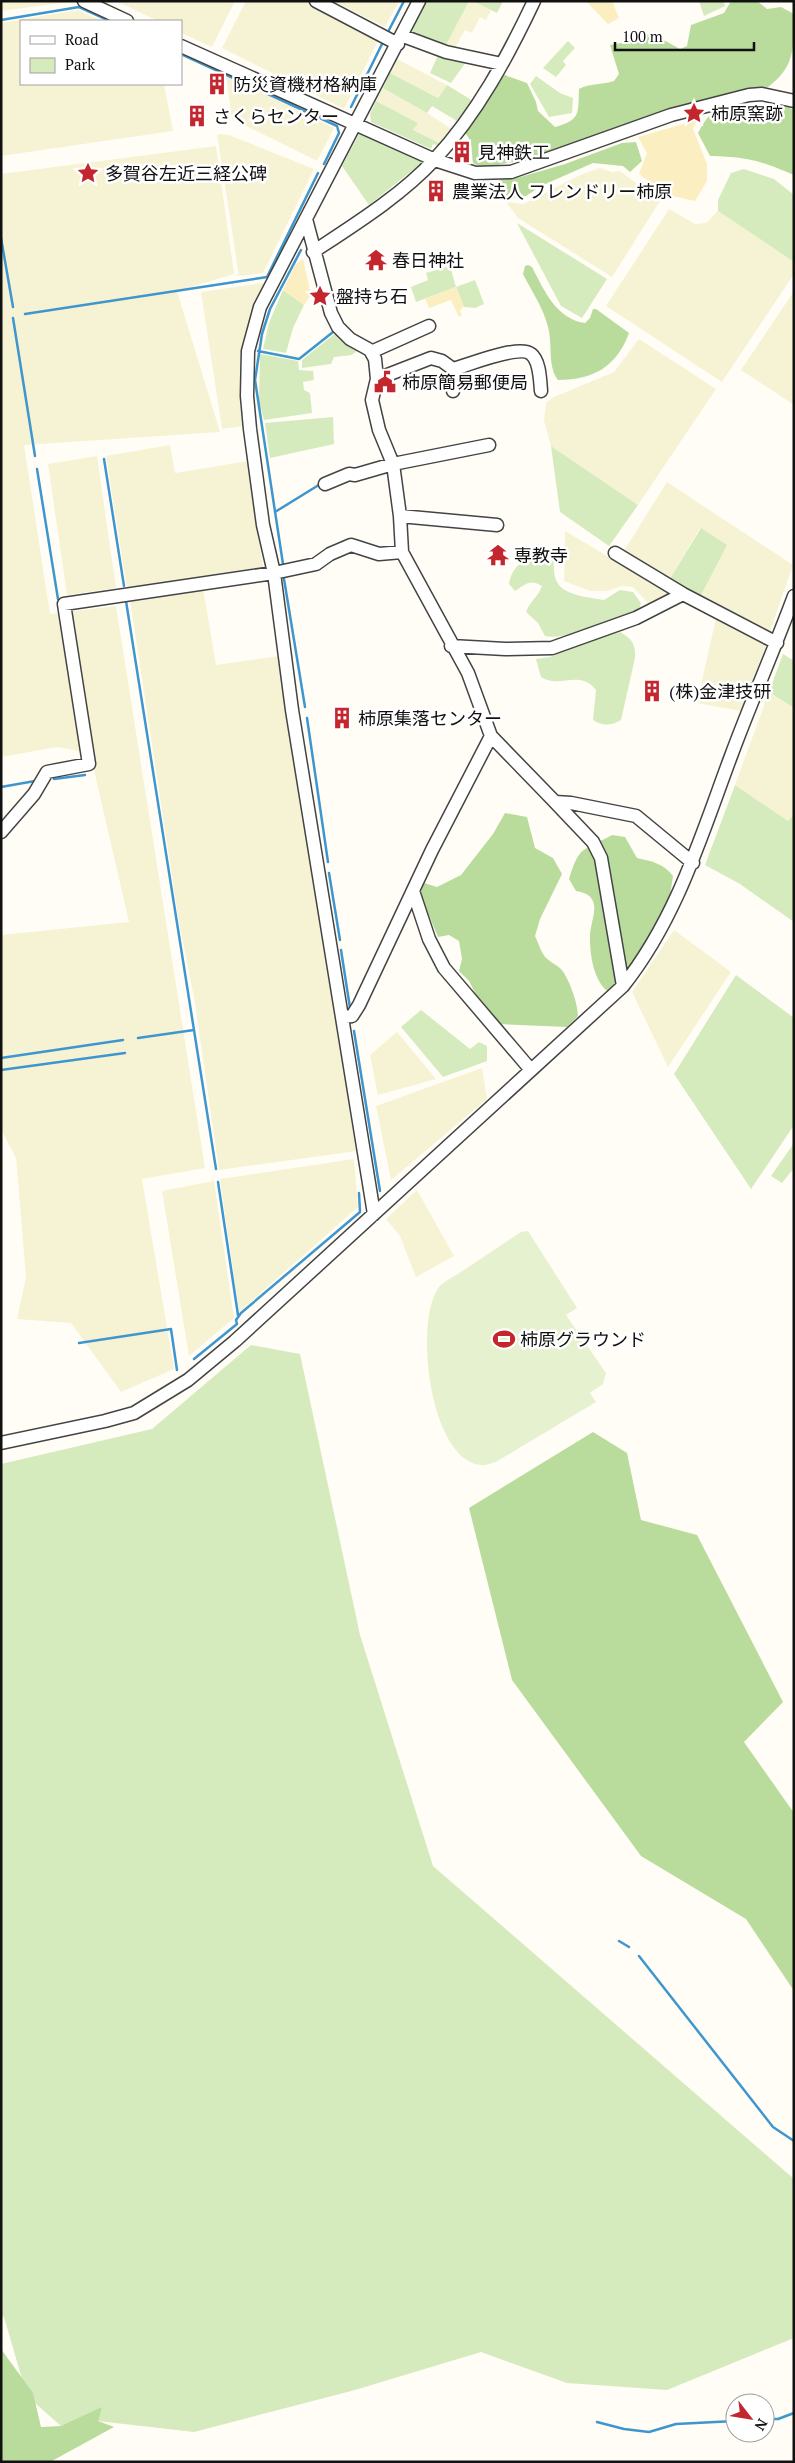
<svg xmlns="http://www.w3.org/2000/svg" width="795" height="2463" font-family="'PT Serif','Noto Sans JP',serif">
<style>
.farmland{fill:#f6f3d4}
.green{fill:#d5ebbd}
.forest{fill:#b9dc9c}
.sand{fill:#fbeec1}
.pitch{fill:#e6f2cf}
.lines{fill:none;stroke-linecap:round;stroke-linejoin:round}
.stream{stroke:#3f96cf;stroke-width:2.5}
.minor-casing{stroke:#444;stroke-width:15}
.minor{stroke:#fff;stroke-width:12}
.labels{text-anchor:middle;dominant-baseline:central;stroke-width:5;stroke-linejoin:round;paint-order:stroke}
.poi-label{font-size:18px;fill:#111;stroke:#fff;text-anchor:start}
</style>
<rect width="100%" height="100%" fill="#fffdf5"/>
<path class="farmland" d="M1 1H68L70 2 1 11Z
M116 1H235L212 47 181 33V21H158Z
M246 1H306L379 39 344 109 222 48Z
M333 1H399L385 27Z
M468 1H473L491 10 486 20 480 17 472 33 465 30 455 48 446 45Z
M78 10 102 21H21V84H164L173 131 1 156V23Z
M397 59 447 85 438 98 390 73Z
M226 75 334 128 317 161 232 119Z
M383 88 427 113 453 130 441 144 412 130 418 123 376 101Z
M217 134 229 135 314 169 263 273 239 276Z
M216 146 234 274 177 291 220 432 24 445 50 614 116 606 205 1168 142 1179 174 1369 121 1392 71 1323 17 1319 26 1277 16 1158 1 1129V935L129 922 90 753 57 747 1 757V174Z
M600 168 612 172 620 171 660 201 612 277 518 218 506 202 524 204 580 175Z
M669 209 695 224 706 223 718 211 794 262V274L722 382 606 306Z
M263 283 264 287 250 318 242 350 240 407 243 426 222 429 201 292Z
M794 291V405L741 370Z
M639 339 716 389 638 505 551 446 544 420 546 403 554 397 614 372Z
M170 445 175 473 248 461 263 567 127 588 106 456Z
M97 456 116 588 67 595 48 464Z
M667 482 793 565 769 634 699 599 700 528 668 582 622 554Z
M565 531 673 595 650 605 633 587 622 586 607 591H590L564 581Z
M203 588 216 665 279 656 356 1151 219 1170 195 1003 179 922 130 600Z
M716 618 767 643 741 711 697 703Z
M769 692 794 708V814L788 821 735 785Z
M674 930 731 972 668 1067 632 992Z
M397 1032 436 1079 378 1095 370 1055Z
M482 1068 487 1099 391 1180 376 1106Z
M354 1159 358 1207 239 1312 220 1179Z
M214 1181 234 1318 189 1356 162 1191Z
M417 1190 454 1256 416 1277 400 1236 386 1219Z"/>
<path class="green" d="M427 1H469L446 45 410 34Z
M473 1H503L497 13Z
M699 1H724L725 6 704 16Z
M568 41 575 48 563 61 566 65 556 77 543 68Z
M439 53 466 62 451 83 430 73Z
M390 73 438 98 447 85 473 101 457 121 432 106 427 113 383 88Z
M536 76 560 93 573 98 572 113 549 117 530 84Z
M376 101 418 123 413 130 441 144 438 146 433 144 431 149 371 122 370 114Z
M360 132 424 161 369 205 342 166Z
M744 169 774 179 794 195V262L718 211V200L731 173Z
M517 223 607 279 582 318 561 306Z
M450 266 456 287 475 280 484 304 475 308 464 307 456 287 416 302 411 287 428 280 426 273Z
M283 290 304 305 293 328 286 353 263 349 269 323Z
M337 332 357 351 352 355 334 357 331 364 302 368V360Z
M260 354 298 361 299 370 313 371 314 380 303 382 304 390 310 393 312 413 264 420 259 401Z
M333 417 334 444 270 458 265 423Z
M551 446 638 505 609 546 560 512Z
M701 528 727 545 699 599 668 582Z
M553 548C554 558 553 568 555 577 559 596 589 597 604 600L620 590 633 592 641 603 639 610C613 617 570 641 545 636L538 623 526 612C530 601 538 597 542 586 529 578 525 585 515 591L509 584C513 560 531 558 553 548Z
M620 632C632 639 636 644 635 658L621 720C611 726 602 726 593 720L596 690C580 669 559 689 541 677L536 659 550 657 590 640Z
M783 654 794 661V708L769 692Z
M735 785 788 821 794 814V922L740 884 705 865Z
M736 975 794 1018V1125L751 1189 674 1074Z
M421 1010 470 1049 479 1042 487 1046V1061L443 1077 401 1027Z
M794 1143V1168L782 1183 771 1176Z
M251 1345 300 1354 360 1635 433 1866 794 2179V2338L667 2390 567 2383 481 2352 355 2390 194 2432 98 2421 61 2426 27 2396 4 2317 1 2316V1464L152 1429Z"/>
<path class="forest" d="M731 1H757L767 9 781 7 794 14C794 48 795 67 768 87L578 141 534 158 482 168 473 163C471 148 474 141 462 130L502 74 527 83 536 102 538 111 555 127C581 120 578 113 579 89 590 83 602 85 614 81L619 74 610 45 632 41 651 33 680 49 687 46 691 25 724 13Z
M780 103 794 110V175C758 160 748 157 710 156L698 133C711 109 714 110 739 105L753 118H763L767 114 769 104Z
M636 142 642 161 630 172 623 166 593 163 541 186 526 196 517 198 504 195 499 180 517 178 565 164 622 143Z
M528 265 532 267C544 290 556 319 585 323L590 318 593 309H596L629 333C617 366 594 380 558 380 547 365 553 346 548 327 543 307 532 292 523 274L525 266Z
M505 813 527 817 535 848 553 858 562 874 540 919 535 936C538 942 540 949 543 954 547 961 556 964 561 969 569 978 578 1004 578 1016L567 1027 497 1024 485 1012 469 981 459 971 462 959 459 941 449 935 438 937 420 894 424 883 437 887 461 875 493 834Z
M612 835 625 837 637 858C652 861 664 864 673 876L670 895 632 968 608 992C594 980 590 957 590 938 589 920 607 896 576 891L569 879C580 844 582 852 612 835Z
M593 1432 627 1453 641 1520 697 1535 783 1702 744 1742 794 1813V1991L746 1919 641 1856 512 1680 469 1508Z
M1 2349 33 2393 41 2427 61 2426 102 2407 98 2421 114 2427 50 2462H1Z"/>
<path class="sand" d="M586 1H612L619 18 608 24Z
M697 120 693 129 707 164V181L695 201 668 195 639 174 647 153 638 137Z
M303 259 311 295 304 305 283 290 295 265Z
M456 287 464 307 460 310 462 315 459 317 451 300 429 308 425 299Z"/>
<path class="pitch" d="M528 1231 577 1308 566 1315 606 1373 603 1384 590 1393 596 1402 496 1462C492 1463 486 1466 481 1465 430 1461 413 1321 439 1287 444 1281 455 1276 461 1272 481 1259 501 1245 521 1232Z"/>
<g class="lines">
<path class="stream" d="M1 20 79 7 110 21
M389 30 404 1
M181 54 337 126 339 133 324 164
M351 107 383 42
M1 238 13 307
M25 314 267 277 318 173
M13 318 35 456
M258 351 299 359 333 332
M104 459 124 586
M37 469 58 599
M275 512 322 483
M283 564 255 380 262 334 270 309 301 250
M284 579 305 707
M126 601 216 1169
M307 718 328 862
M54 779 85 775
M1 787 35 781
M329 873 340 940
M341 950 350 1008
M354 1031 380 1191
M138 1038 194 1030
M1 1058 123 1040
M1 1070 125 1053
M218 1182 238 1315
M79 1343 171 1329 177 1370
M194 1359 237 1324 236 1320 241 1313 360 1212 359 1193
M619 1941 629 1947
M639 1956 773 2127 794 2141
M765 2419H778L794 2413
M597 2422 624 2429 649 2432 676 2424 735 2421"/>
<g class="minor-casing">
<path id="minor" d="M84 1 127 21
M316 1 398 44
M403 36 446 52 502 64
M181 46 435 160 475 173 511 172 671 115 749 95 762 94 794 101
M306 219 331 313 338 327 350 339 370 350 375 359 377 379 372 400 379 430 393 464 400 516 402 552 468 673 491 736 555 802 571 803 636 816 693 863
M313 252C354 225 402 195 435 159 477 114 508 56 534 1
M371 352 429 326
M453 369C469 365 519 344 531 354 540 361 540 380 541 391
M377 379 431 358 442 361 453 369V391
M325 484 349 474 355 475 393 464 489 445
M400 516 497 525
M615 553 683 594 777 643
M451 646 505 649 552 648 636 618 683 594
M555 802 593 842 601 858 623 986
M1 832 34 794 47 772 89 764 64 604 274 573 316 564 330 554 351 545 379 554 402 552
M413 891 429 939 444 968 531 1070
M343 1017 352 1016 359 1005 432 850 491 736
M374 1214 292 710 274 573 263 525 250 429 247 396 248 351 260 307 419 1
M1 1443 105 1421 134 1413 188 1380 235 1341 623 986C677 918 701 836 731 756 751 702 774 650 794 596"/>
</g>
<use href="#minor" class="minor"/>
</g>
<defs>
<g id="building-bare" transform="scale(1.725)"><path d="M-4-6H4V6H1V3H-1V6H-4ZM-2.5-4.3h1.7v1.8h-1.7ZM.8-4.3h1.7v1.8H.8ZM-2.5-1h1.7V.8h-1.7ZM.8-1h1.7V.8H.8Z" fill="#c4262e" stroke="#fff" stroke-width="2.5" paint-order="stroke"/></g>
<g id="sight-bare" transform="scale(1.725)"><path d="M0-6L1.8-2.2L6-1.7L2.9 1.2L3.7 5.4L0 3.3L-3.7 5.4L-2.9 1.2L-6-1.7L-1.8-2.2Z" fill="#c4262e" stroke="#fff" stroke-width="2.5" paint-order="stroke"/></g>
<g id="temple-bare" transform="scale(1.725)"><path d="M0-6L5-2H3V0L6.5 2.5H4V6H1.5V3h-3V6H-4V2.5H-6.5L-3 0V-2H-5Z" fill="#c4262e" stroke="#fff" stroke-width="2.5" paint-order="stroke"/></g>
<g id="civic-bare" transform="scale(1.725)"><path d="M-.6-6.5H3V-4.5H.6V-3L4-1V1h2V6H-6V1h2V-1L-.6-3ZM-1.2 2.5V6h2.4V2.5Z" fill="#c4262e" stroke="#fff" stroke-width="2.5" paint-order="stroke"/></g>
<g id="stadium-bare" transform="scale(1.725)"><path d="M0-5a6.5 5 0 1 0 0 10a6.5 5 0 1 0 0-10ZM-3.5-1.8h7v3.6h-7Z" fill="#c4262e" stroke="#fff" stroke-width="2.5" paint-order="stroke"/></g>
</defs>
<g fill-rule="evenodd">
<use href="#building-bare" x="217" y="84"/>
<use href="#sight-bare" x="694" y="113"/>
<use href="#building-bare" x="197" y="116"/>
<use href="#building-bare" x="462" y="152"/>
<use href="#sight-bare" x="88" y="173"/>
<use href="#building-bare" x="436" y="191"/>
<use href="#temple-bare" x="376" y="260"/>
<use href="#sight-bare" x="320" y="296"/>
<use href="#civic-bare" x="385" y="382"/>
<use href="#temple-bare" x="498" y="555"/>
<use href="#building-bare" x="652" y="691"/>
<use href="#building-bare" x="342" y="718"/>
<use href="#stadium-bare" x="504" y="1339"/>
</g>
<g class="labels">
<g class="poi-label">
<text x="233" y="84">防災資機材格納庫</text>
<text x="711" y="113">柿原窯跡</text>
<text x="213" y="116">さくらセンター</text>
<text x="478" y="152">見神鉄工</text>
<text x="105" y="173">多賀谷左近三経公碑</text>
<text x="452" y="191">農業法人 フレンドリー柿原</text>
<text x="392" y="260">春日神社</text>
<text x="336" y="296">盤持ち石</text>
<text x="402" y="382">柿原簡易郵便局</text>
<text x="514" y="555">専教寺</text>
<text x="669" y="691">(株)金津技研</text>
<text x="358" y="718">柿原集落センター</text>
<text x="520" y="1339">柿原グラウンド</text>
</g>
</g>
<rect width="795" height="2463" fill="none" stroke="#111111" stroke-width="5"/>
<rect x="20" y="20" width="162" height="65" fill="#ffffff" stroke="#a0a0a0"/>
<rect x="30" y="36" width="25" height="8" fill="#ffffff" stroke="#a0a0a0"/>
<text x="65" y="45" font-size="15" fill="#111111">Road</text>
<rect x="30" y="58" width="25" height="15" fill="#d5ebbd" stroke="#a0a0a0"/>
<text x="65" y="70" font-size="15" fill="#111111">Park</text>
<g transform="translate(750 2418) rotate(121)"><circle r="24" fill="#ffffff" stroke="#a0a0a0"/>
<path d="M0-4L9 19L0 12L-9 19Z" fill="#c4262e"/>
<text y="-8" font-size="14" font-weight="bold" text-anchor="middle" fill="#111111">N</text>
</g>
<path d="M615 42v8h139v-8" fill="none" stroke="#111111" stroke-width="2.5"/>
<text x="622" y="42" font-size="15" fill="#111111" stroke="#ffffff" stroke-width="4" paint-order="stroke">100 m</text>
</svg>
